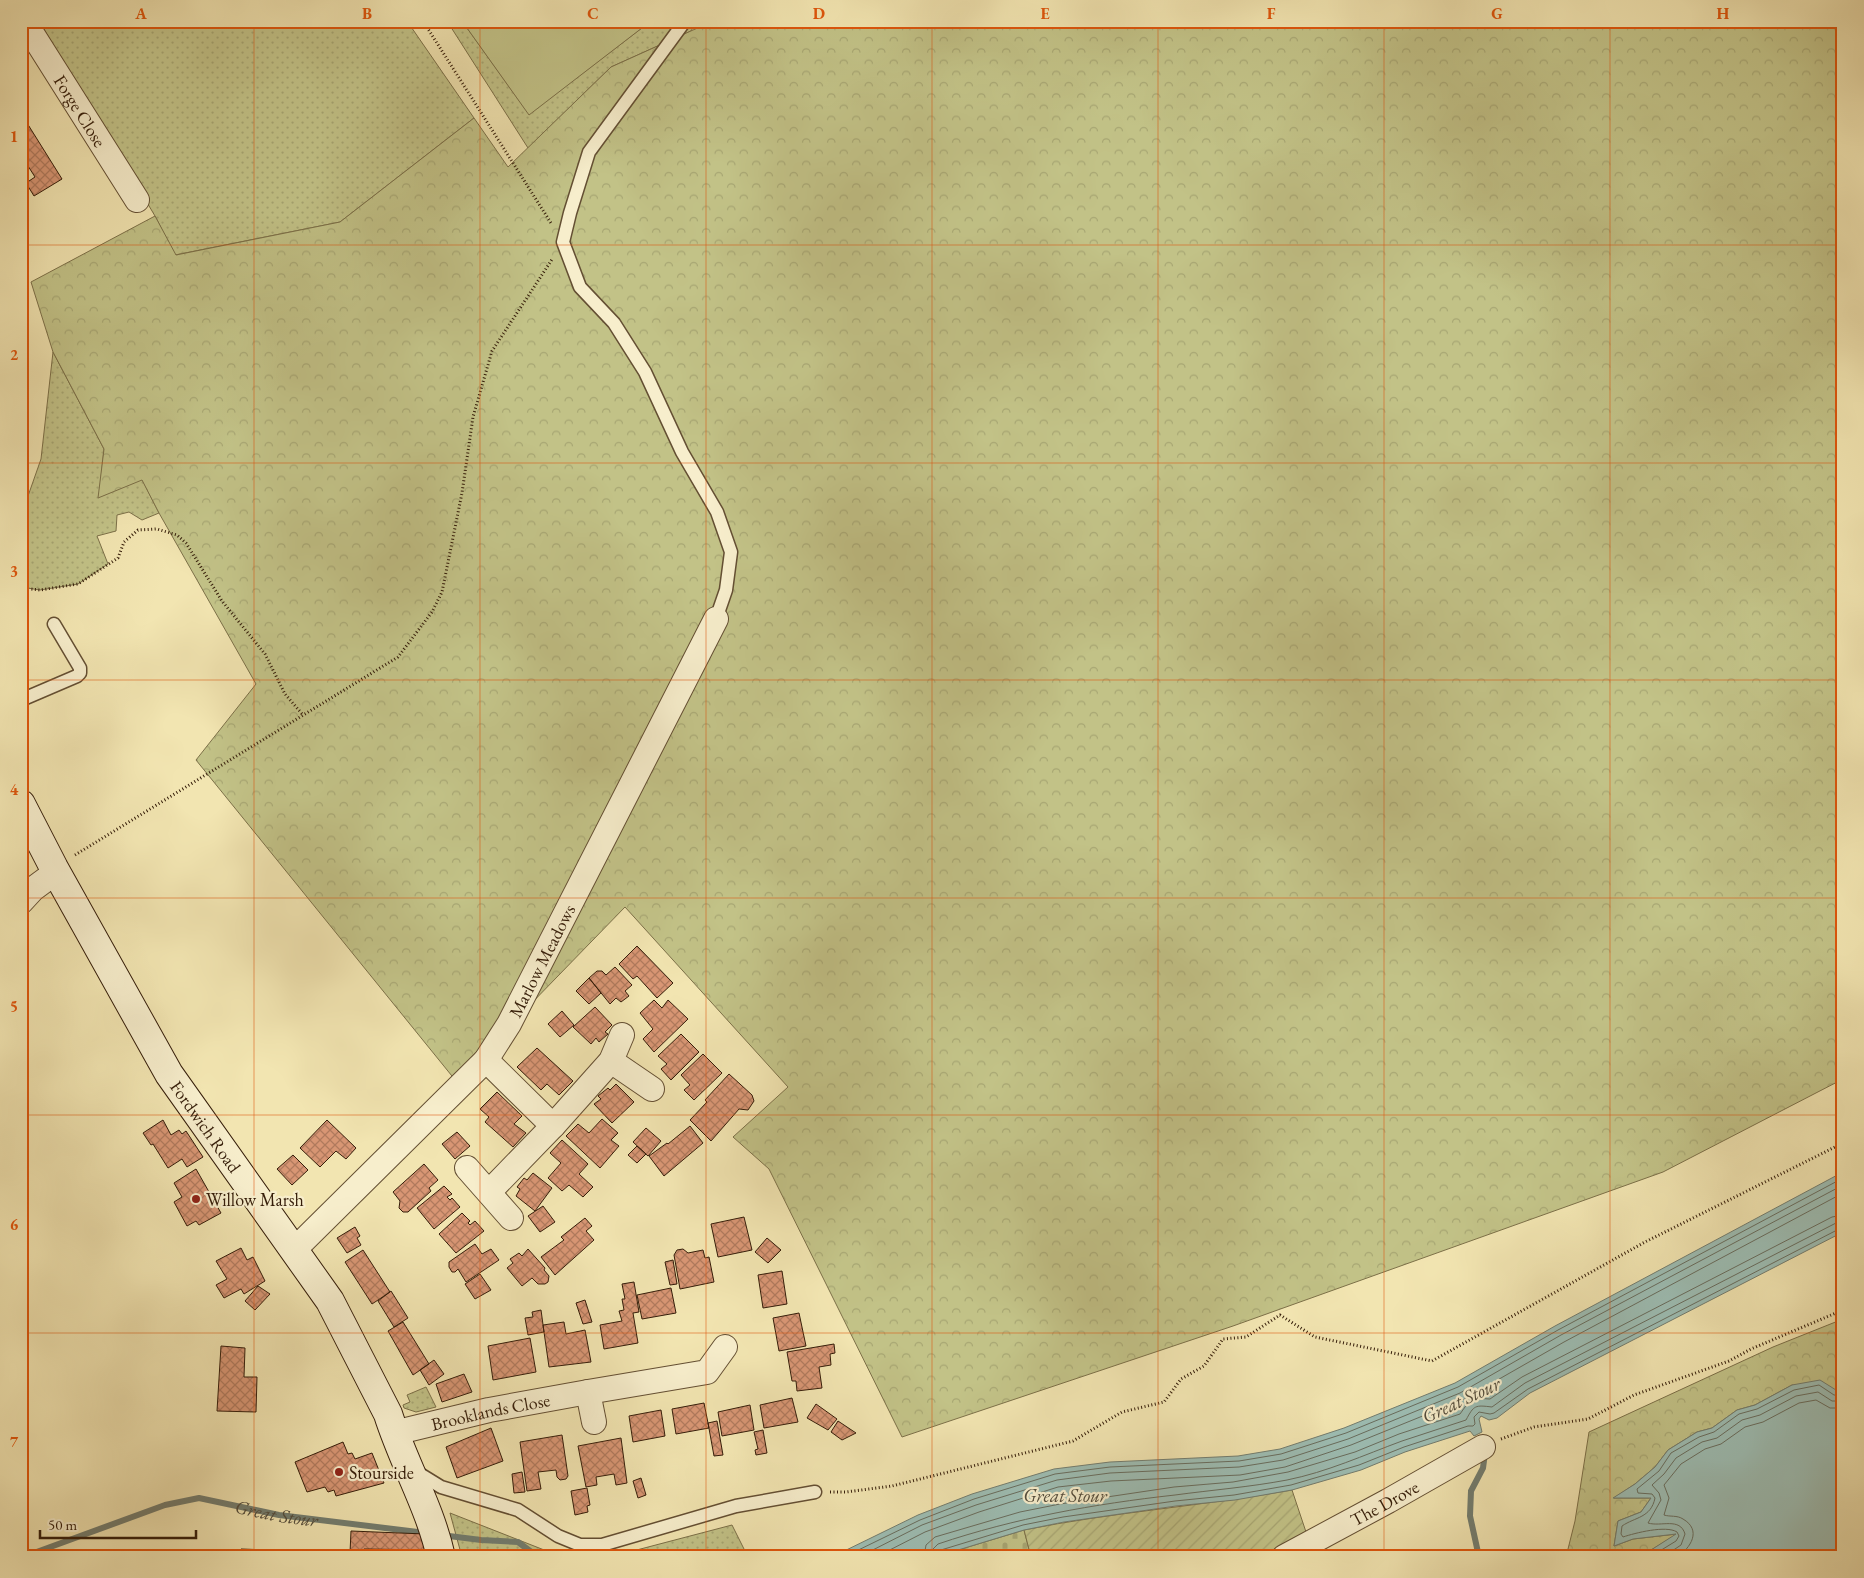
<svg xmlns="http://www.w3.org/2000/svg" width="1864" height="1578" font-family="'EB Garamond',serif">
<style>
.grass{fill:url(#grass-dots);stroke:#7c7048}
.forest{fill:url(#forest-crowns);stroke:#7c7048}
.cemetery{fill:url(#cemetery-stones);stroke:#7c7048}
.park{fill:#c2c287;stroke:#7c7048}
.garden{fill:url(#garden-furrows);stroke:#7c7048}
.water{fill:#9dbdb3;stroke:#737d6f}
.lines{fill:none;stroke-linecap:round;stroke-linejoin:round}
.shore{stroke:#696d5e;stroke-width:1}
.stream{stroke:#737d6f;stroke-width:6}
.building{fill:url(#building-cross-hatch);stroke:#351d09}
.lane-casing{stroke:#644f33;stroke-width:15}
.street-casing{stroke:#644f33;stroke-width:26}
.secondary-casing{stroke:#351d09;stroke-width:30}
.path{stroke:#351d09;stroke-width:3;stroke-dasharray:1 2.5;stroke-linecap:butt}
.lane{stroke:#f7eecc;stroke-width:12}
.street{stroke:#f7eecc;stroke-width:24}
.secondary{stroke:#f7eecc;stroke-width:28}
.grid{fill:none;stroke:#df560c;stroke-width:1;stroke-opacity:0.55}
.poi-dot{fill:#8f2418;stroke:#f7eecc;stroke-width:2}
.labels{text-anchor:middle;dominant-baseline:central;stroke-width:4.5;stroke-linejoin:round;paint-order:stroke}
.street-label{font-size:18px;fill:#351d09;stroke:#f7eecc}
.poi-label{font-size:18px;fill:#351d09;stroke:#f7eecc;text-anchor:start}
.water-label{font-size:19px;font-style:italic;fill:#544d3c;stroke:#f7eecc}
.neatline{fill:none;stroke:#df560c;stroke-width:2}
.grid-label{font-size:16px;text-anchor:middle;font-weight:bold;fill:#df560c}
</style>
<defs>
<pattern id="grass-dots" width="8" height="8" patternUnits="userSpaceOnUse" patternTransform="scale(1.25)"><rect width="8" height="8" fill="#c2c287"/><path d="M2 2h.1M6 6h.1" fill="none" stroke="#a7a673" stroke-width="1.8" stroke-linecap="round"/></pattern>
<pattern id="forest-crowns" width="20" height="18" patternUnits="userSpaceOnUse" patternTransform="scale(1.25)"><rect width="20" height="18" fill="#c2c287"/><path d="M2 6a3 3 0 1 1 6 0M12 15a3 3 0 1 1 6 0" fill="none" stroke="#a7a673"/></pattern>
<pattern id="cemetery-stones" width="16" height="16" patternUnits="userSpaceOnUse" patternTransform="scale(1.25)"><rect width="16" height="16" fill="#c2c287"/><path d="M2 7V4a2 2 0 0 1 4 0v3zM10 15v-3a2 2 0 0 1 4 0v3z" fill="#a7a673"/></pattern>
<pattern id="garden-furrows" width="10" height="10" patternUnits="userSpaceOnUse" patternTransform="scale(1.25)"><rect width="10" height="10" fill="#c2c287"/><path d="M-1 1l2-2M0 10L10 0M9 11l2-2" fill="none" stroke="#a7a673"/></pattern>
<pattern id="building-cross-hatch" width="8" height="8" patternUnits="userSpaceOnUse" patternTransform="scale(1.25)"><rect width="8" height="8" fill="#d89674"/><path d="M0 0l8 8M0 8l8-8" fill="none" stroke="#b07a5d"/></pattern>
</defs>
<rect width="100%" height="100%" fill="#f2e5b1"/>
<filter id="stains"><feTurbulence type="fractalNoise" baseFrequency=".004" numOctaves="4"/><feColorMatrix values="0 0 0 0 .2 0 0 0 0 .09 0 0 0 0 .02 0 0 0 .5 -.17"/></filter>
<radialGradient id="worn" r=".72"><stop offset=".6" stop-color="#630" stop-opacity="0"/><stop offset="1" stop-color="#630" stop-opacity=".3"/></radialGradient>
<path class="grass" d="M39 21H407L474 118 340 222 175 255 155 216Z
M447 21H462L529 114 651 21H697L691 31 611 67 528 148Z
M53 352 104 449 99 497 142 479 159 513 142 520 129 512 117 515 116 531 97 536 108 564 78 584 40 590 21 587V516L41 459Z
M426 1387 436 1407 416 1412 404 1408 403 1405 410 1402 407 1395Z
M450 1513 562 1557H462Z
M732 1525 748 1557H610Z"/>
<path class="forest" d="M713 21H1843V1079L1663 1172 1233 1326 902 1437 769 1169 733 1137 788 1087 625 907 456 1081 196 760 256 684 159 513 142 480 98 498 104 449 53 352 31 282 155 216 176 255 340 222 474 118 508 167 611 67Z
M1843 1319V1390H1836L1792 1385 1755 1405 1737 1410 1712 1428 1697 1432 1668 1450 1655 1467 1635 1484 1614 1498H1651L1641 1512 1618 1521 1614 1546 1633 1539 1677 1534 1640 1557H1566L1575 1521 1589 1432 1773 1347Z"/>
<path class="cemetery" d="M1024 1530 1031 1557H935Z"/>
<path class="park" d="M462 21H651L529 115Z"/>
<path class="garden" d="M1292 1490 1307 1535 1268 1557H1031L1024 1530C1113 1512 1203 1506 1292 1490Z"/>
<path class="water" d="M1843 1172V1232L1530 1393 1497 1418 1489 1420 1481 1416 1479 1419 1482 1432 1474 1436 1470 1431 1405 1452 1361 1470 1292 1490 1235 1500 1176 1506 1064 1522 1024 1530 935 1557H832L918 1515 972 1494 1054 1469 1110 1462 1238 1456 1280 1449 1344 1428 1455 1383 1555 1326Z
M1820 1380 1836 1390H1843V1557H1640L1676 1534 1633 1539 1614 1546 1618 1521 1641 1512 1651 1498H1613L1635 1484 1655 1467 1668 1450 1697 1432 1712 1428 1737 1410 1755 1405 1792 1385Z"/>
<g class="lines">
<path class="shore" d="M1843 1193 1564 1342 1473 1394 1472 1398 1490 1399 1522 1377 1832 1217 1843 1215
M844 1557 920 1520 974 1499 1055 1474 1110 1467 1239 1461 1281 1454 1346 1433 1458 1387 1558 1330 1843 1178
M859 1557 922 1525 976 1505 1057 1480 1110 1473 1239 1467 1283 1460 1348 1439 1460 1393 1561 1335 1843 1185
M876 1557 925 1532 979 1512 1058 1487 1111 1481 1240 1475 1285 1467 1351 1445 1467 1398 1470 1400 1460 1414 1399 1434 1355 1452 1288 1472 1233 1482 1174 1487 1060 1504 1020 1512 935 1537 926 1545 924 1557
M931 1557 933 1549 938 1544C1015 1518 1094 1504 1175 1495 1212 1490 1250 1487 1287 1480 1327 1472 1364 1455 1402 1441 1423 1434 1445 1427 1466 1420 1474 1405 1475 1405 1492 1407L1525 1383 1836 1223 1843 1222
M937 1557 938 1552 941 1550 1023 1525 1063 1517 1175 1501 1234 1495 1291 1485 1359 1465 1404 1447 1468 1426H1473L1475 1424 1474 1417 1479 1412 1490 1414 1494 1413 1528 1389 1839 1229 1843 1228
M1650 1557 1676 1541 1679 1536 1677 1532C1666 1525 1635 1533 1623 1537L1621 1534 1622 1526C1635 1517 1651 1518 1655 1498L1652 1494 1638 1493 1637 1489 1659 1471 1671 1453 1699 1437 1714 1432 1739 1414 1757 1409 1794 1390 1819 1385 1834 1395H1843
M1663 1557 1681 1545 1685 1534C1680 1517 1661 1527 1648 1523L1661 1500 1659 1493 1652 1485 1664 1474 1676 1458 1702 1442 1717 1438 1742 1420 1760 1415 1796 1396 1818 1392 1832 1401H1843
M1677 1557C1691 1548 1702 1530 1683 1519 1677 1515 1670 1517 1664 1515L1669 1498 1664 1485 1681 1464 1705 1449 1721 1444 1745 1427 1763 1422 1799 1403 1816 1400 1830 1408H1843"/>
<g class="stream">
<path d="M441 1535 481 1540 518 1542 530 1551 534 1557"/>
<path id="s1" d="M23 1557 165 1505 199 1498 279 1515 426 1533"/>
<path d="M1479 1557 1470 1516 1471 1491 1483 1468 1485 1453"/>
</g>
</g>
<path class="building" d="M27 123 62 179 34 196 26 183 35 177 21 155V126Z
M637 946 673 983 657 998 637 976 633 979 619 964Z
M615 967 632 985 625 991 629 996 621 1002 616 998 610 1004 589 978 597 971H602L606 975Z
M589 978 601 993 589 1004 576 991Z
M654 1000 662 1008 668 1000 688 1019 654 1052 643 1039 653 1029 640 1013Z
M595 1007 612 1025 605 1032 608 1034 599 1042 596 1038 591 1044 573 1027Z
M562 1011 574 1025 560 1037 548 1024Z
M681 1034 699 1052 671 1080 661 1069 667 1064 658 1056Z
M537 1048 573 1081 559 1095 547 1084 541 1090 517 1067Z
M703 1054 722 1073 694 1100 684 1090 690 1085 681 1075Z
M729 1074 752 1095 754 1101 748 1110 739 1109 711 1141 690 1120 707 1102 705 1100Z
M616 1084 634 1102 612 1123 594 1104 601 1099 598 1096 608 1088 610 1090Z
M497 1092 522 1116 514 1124 526 1133 513 1147 485 1122 489 1117 480 1109Z
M602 1119 618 1133 611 1140 619 1146 600 1168 566 1136 578 1124 589 1133Z
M163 1120 171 1135 179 1130 182 1134 186 1131 203 1157 187 1167 182 1159 168 1168 153 1144 151 1145 143 1133Z
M327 1120 356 1148 346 1159 336 1151 320 1167 300 1148Z
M690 1126 703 1143 664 1176 649 1156 667 1143 668 1144Z
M646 1128 661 1141 648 1156 633 1142Z
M457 1132 470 1146 455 1159 442 1144Z
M562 1140 588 1164 579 1174 593 1187 583 1197 569 1185 562 1191 548 1178 561 1163 550 1153Z
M637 1146 646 1154 637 1163 628 1155Z
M293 1155 308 1170 292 1185 277 1169Z
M424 1164 438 1180 429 1188 431 1191 408 1212H403L399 1208 400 1201 393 1192Z
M196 1169 221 1213 199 1225 196 1221 187 1226 174 1202 182 1197 174 1183Z
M533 1173 552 1188 535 1211 516 1196 520 1189 517 1187 524 1178 527 1180Z
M444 1186 452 1194 447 1197 450 1200 452 1198 460 1207 434 1229 417 1208Z
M543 1206 555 1222 540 1232 528 1216Z
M462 1213 470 1221 468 1223 470 1225 475 1221 484 1231 456 1253 439 1234Z
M744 1217 752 1250 718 1257 711 1224Z
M585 1218 592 1226 586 1231 594 1240 555 1275 541 1257 564 1240 561 1237Z
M355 1227 360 1236 357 1238 361 1245 347 1253 337 1238Z
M767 1238 781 1250 768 1263 755 1252Z
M475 1244 482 1254 491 1249 499 1260 466 1282 458 1269 455 1272H452L449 1267V1262Z
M241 1248 247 1260 253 1257 265 1281 244 1294 241 1289 224 1298 216 1285 227 1279 216 1261Z
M528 1249 545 1268 544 1270 549 1276 548 1282 545 1284H538L532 1278 522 1286 507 1268 513 1263 510 1259 519 1253 522 1256Z
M683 1249 688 1253 703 1250 705 1258 709 1257 714 1282 680 1289 674 1255 677 1250Z
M363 1250 390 1292 372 1304 345 1262Z
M673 1260 677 1284 670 1285 665 1262Z
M782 1271 787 1304 763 1308 758 1275Z
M480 1274 491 1290 475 1299 465 1284Z
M634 1282 639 1312 633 1313 638 1343 604 1349 600 1325 622 1321 619 1311 624 1310 622 1299H625L622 1284Z
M258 1286 270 1294 255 1310 245 1301Z
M671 1288 676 1313 642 1319 637 1295Z
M391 1291 408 1318 394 1327 378 1301Z
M585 1300 592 1322 583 1324 576 1303Z
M541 1310 544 1332 528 1335 525 1318 533 1317 532 1312Z
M799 1313 806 1346 779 1351 773 1318Z
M403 1322 429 1364 413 1375 388 1331Z
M564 1322 566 1334 585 1330 591 1362 549 1367 543 1325Z
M530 1338 536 1372 493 1380 488 1346Z
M834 1344 835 1353 830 1354 831 1365 819 1367 822 1388 797 1391 796 1381H792L787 1352Z
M221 1346 245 1348 244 1377H257L256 1412 217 1411Z
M434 1360 444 1374 429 1385 420 1370Z
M464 1374 472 1392 442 1402 436 1384Z
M792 1398 798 1422 764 1428 760 1405Z
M704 1403 709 1428 676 1434 672 1409Z
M816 1404 837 1419 828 1430 807 1418Z
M750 1405 754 1430 722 1436 718 1412Z
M661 1410 665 1436 633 1442 629 1416Z
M717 1421 723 1455 714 1456 708 1423Z
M838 1421 856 1433 842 1440 831 1432Z
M491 1428 503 1461 457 1478 446 1447Z
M763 1430 767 1453 756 1455 755 1450 758 1449 754 1432Z
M562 1435 568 1476 566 1479 560 1480 557 1477 556 1470 538 1472 541 1489 527 1491 520 1442Z
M621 1438 627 1483 616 1485 614 1474 596 1477 597 1485 586 1487 578 1446Z
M343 1442 348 1454 352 1453 355 1459 372 1453 384 1483 336 1496 334 1490 328 1492 325 1487 307 1492 295 1462Z
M522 1472 525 1492 514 1493 512 1474Z
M641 1478 646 1495 638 1498 633 1481Z
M587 1488 590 1505 587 1506 588 1512 575 1515 571 1491Z
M351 1531 425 1534 429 1550 364 1549V1554L350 1553Z
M241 1549 296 1551 295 1557H241Z"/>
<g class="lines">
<g class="lane-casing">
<path id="lane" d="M685 21 589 152 570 213 563 242 580 287 614 323 645 372 682 452 717 512 731 552 726 590 716 619
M21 700 77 676 80 673V668L54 624
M415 1471 441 1487 518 1510 558 1536 580 1545H602L736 1506 815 1492"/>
</g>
<g class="street-casing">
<g id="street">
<path id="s2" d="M24 21 137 200"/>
<path d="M21 902 33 889 56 872"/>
<path d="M486 1060 553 1126"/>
<path d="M611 1061 652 1089"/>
<path d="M467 1168 511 1218"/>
<path d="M489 1192 553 1126 611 1061 622 1035"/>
<path id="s3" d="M294 1250 486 1060 509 1024 716 619"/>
<path d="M588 1392 594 1422"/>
<path id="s4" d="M394 1433 489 1410 588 1392 707 1372 725 1347"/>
<path id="s5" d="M1284 1557 1388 1501 1483 1447"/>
</g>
</g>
<g class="secondary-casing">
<g id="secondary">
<path id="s6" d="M21 804 54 868 169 1074 330 1301 388 1414C403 1462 430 1507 441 1557"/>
</g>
</g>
<path class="path" d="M423 21 551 223
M21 588 40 590 78 584 118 558 124 542 138 530 157 529 177 535 186 543 222 601 265 654 285 694 303 715
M75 855 398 657 432 612 442 592 462 493 473 417 492 351 553 258
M1501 1439 1534 1427 1588 1419 1634 1395 1729 1361 1751 1349 1843 1310
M830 1492H846L892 1486 1073 1441 1122 1412 1164 1402 1181 1379 1204 1366 1223 1339 1246 1337 1280 1315 1315 1337 1432 1361 1645 1242 1843 1143"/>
<use href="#lane" class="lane"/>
<use href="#street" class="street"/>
<use href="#secondary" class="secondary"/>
</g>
<path class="grid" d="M254 21V1557M480 21V1557M706 21V1557M932 21V1557M1158 21V1557M1384 21V1557M1610 21V1557M21 245H1843M21 463H1843M21 680H1843M21 898H1843M21 1115H1843M21 1333H1843"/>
<g class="poi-dot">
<circle cx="196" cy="1199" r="5"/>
<circle cx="339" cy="1472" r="5"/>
</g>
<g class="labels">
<g class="street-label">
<text stroke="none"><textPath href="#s2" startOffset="106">Forge Close</textPath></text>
<text stroke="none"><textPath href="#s3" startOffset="384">Marlow Meadows</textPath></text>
<text stroke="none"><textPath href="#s6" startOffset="372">Fordwich Road</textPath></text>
<text stroke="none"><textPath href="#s4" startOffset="99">Brooklands Close</textPath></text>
<text stroke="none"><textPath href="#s5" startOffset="114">The Drove</textPath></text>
</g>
<g class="poi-label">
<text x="206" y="1199">Willow Marsh</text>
<text x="349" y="1472">Stourside</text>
</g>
<g class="water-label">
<text transform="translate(1461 1400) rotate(-25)">Great Stour</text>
<text x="1065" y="1495">Great Stour</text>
<text stroke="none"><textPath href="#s1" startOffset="265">Great Stour</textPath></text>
</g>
</g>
<rect width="1864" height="1578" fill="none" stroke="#f2e5b1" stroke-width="55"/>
<path d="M40 1530v8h156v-8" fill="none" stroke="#351d09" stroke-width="2.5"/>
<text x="48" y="1530" font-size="15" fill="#351d09" stroke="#f7eecc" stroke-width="4" paint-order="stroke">50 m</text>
<rect x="28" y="28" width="1808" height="1522" class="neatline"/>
<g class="grid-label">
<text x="141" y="19">A</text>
<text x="367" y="19">B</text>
<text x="593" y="19">C</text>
<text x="819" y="19">D</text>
<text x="1045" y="19">E</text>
<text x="1271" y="19">F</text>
<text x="1497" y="19">G</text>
<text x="1723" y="19">H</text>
<text x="14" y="142">1</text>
<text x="14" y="360">2</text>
<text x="14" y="577">3</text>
<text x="14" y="795">4</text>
<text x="14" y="1012">5</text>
<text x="14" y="1230">6</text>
<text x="14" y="1447">7</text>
</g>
<rect width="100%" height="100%" filter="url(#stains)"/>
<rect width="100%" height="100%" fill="url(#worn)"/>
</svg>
